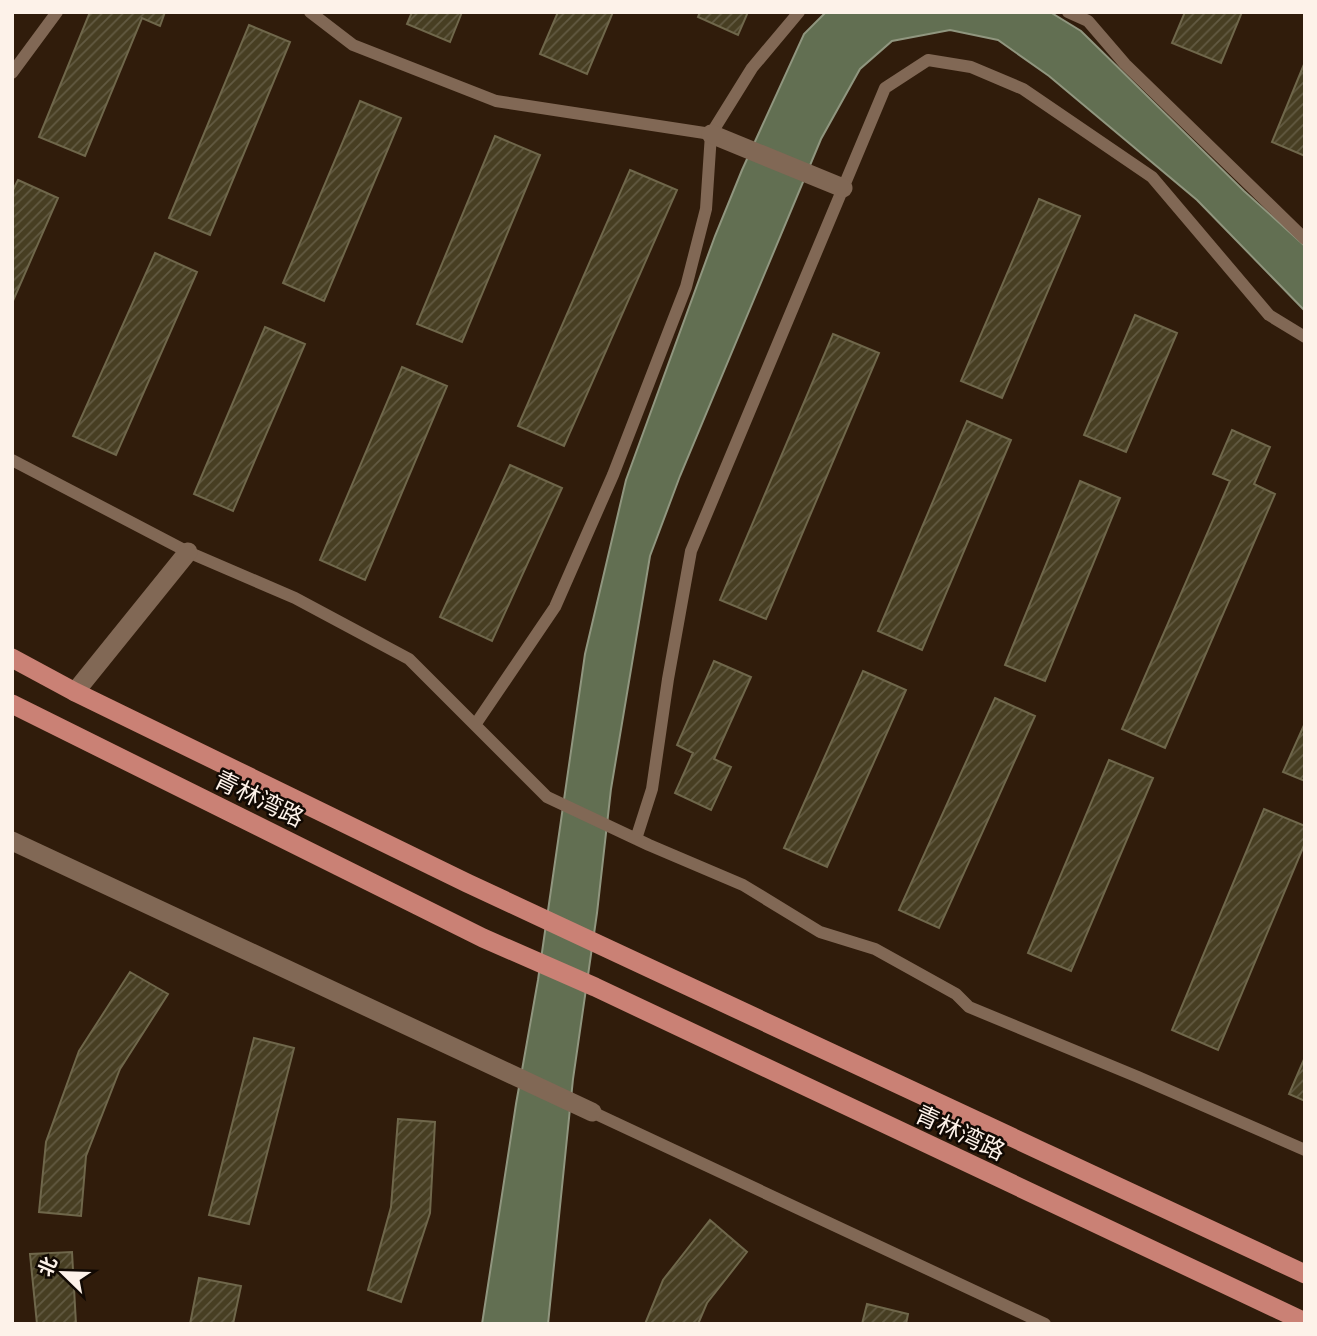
<svg xmlns="http://www.w3.org/2000/svg" width="1317" height="1336" font-family="Signika,'Noto Sans SC',sans-serif">
<style>
.water{fill:#626f52;stroke:#90967f;stroke-width:2}
.building{fill:url(#building-hatch);stroke:#6f674b;stroke-width:2}
.lines{fill:none;stroke-linecap:round;stroke-linejoin:round}
.service{stroke:#816855;stroke-width:12}
.minor{stroke:#816855;stroke-width:19}
.primary{stroke:#ca8175;stroke-width:19}
.labels{text-anchor:middle;dominant-baseline:central;stroke-width:5;stroke-linejoin:round;paint-order:stroke}
.street-label{font-size:24px;fill:#fdf2e9;stroke:#110903}
</style>
<defs>
<pattern id="building-hatch" width="6" height="6" patternUnits="userSpaceOnUse" patternTransform="scale(1.75)"><rect width="6" height="6" fill="#473e22"/><path d="M-1 1l2-2M0 6l6-6M5 7l2-2" fill="none" stroke="#625a42"/></pattern>
</defs>
<rect width="100%" height="100%" fill="#301c0b"/>
<path class="water" d="M826 12H1050L1081 31 1244 191 1305 246V311L1197 200 1049 76 998 40 950 30 892 41 860 69 821 139 680 476 650 556 611 789 597 913 573 1079 548 1324H482L516 1104 538 980 585 654 626 480 715 236 742 170 804 34Z"/>
<path class="building" d="M90 12H165L160 26 142 18 85 156 39 137Z
M412 12H462L450 42 407 24Z
M558 12H613L587 74 540 54Z
M700 12H748L738 35 698 17Z
M1185 12H1242L1221 63 1172 43Z
M249 25 290 42 210 235 169 218Z
M1305 62V156L1272 142Z
M360 101 401 118 324 301 283 283Z
M495 136 540 155 462 342 417 324Z
M630 170 677 190 564 446 518 426Z
M18 180 58 198 12 303V192Z
M1039 199 1080 216 1002 398 961 381Z
M155 253 197 272 116 455 73 436Z
M1135 315 1177 333 1126 452 1084 435Z
M265 327 305 344 233 511 194 494Z
M833 334 879 353 766 619 720 600Z
M402 367 447 386 365 580 320 560Z
M967 421 1011 440 922 650 878 631Z
M1232 430 1270 447 1254 484 1275 494 1165 748 1122 729 1230 481 1213 474Z
M510 465 562 488 492 641 440 617Z
M1080 481 1120 498 1045 681 1005 665Z
M714 661 751 677 714 759 731 767 711 810 675 793 693 753 677 745Z
M863 671 906 690 827 867 784 848Z
M995 698 1035 716 939 928 899 910Z
M1305 723V781L1283 772Z
M1109 760 1153 778 1071 971 1028 953Z
M1264 809 1305 826V843L1218 1050 1172 1030Z
M130 972 168 994 120 1069 86 1156 81 1216 39 1212 46 1142 79 1051Z
M254 1038 294 1048 249 1224 209 1215Z
M1305 1057V1101L1289 1094Z
M398 1119 435 1122 430 1213 401 1302 368 1290 391 1207Z
M710 1220 747 1252 707 1303 698 1324H645L663 1280Z
M72 1252 76 1324H37L30 1254Z
M199 1278 241 1286 233 1324H190Z
M867 1304 908 1314 906 1324H862Z"/>
<g class="lines">
<path class="service" d="M310 12 353 45 496 101 711 134
M1068 12 1088 21 1125 64 1305 239
M12 73 57 12
M12 460 188 552 295 598 409 659 547 797 649 845 743 885 820 932 875 949 956 994 969 1007 1138 1077 1305 1150
M475 725 555 607 613 475 686 287 706 209 711 134 752 68 799 12
M636 839 652 789 668 679 691 551 885 88 928 60 971 67 1023 89 1152 177 1269 315 1305 337
M592 1112 1045 1324"/>
<path class="minor" d="M711 134 843 188
M75 692 188 552
M12 841 592 1112"/>
<path class="primary" d="M12 658 75 692 467 883 1305 1274
M12 704 483 938 595 987 1305 1322"/>
</g>
<g class="labels">
<g class="street-label">
<text transform="translate(259 799) rotate(26)">青林湾路</text>
<text transform="translate(960 1133) rotate(25)">青林湾路</text>
</g>
</g>
<rect width="1317" height="1336" fill="none" stroke="#fdf2e9" stroke-width="28"/>
<g transform="translate(63 1273) rotate(293)" stroke="#110903" stroke-width="5" paint-order="stroke">
<path d="M0-5L12 26L0 18L-12 26Z" fill="#fdf2e9"/>
<text y="-10" font-size="19" font-weight="bold" text-anchor="middle" fill="#fdf2e9">北</text>
</g>
</svg>
